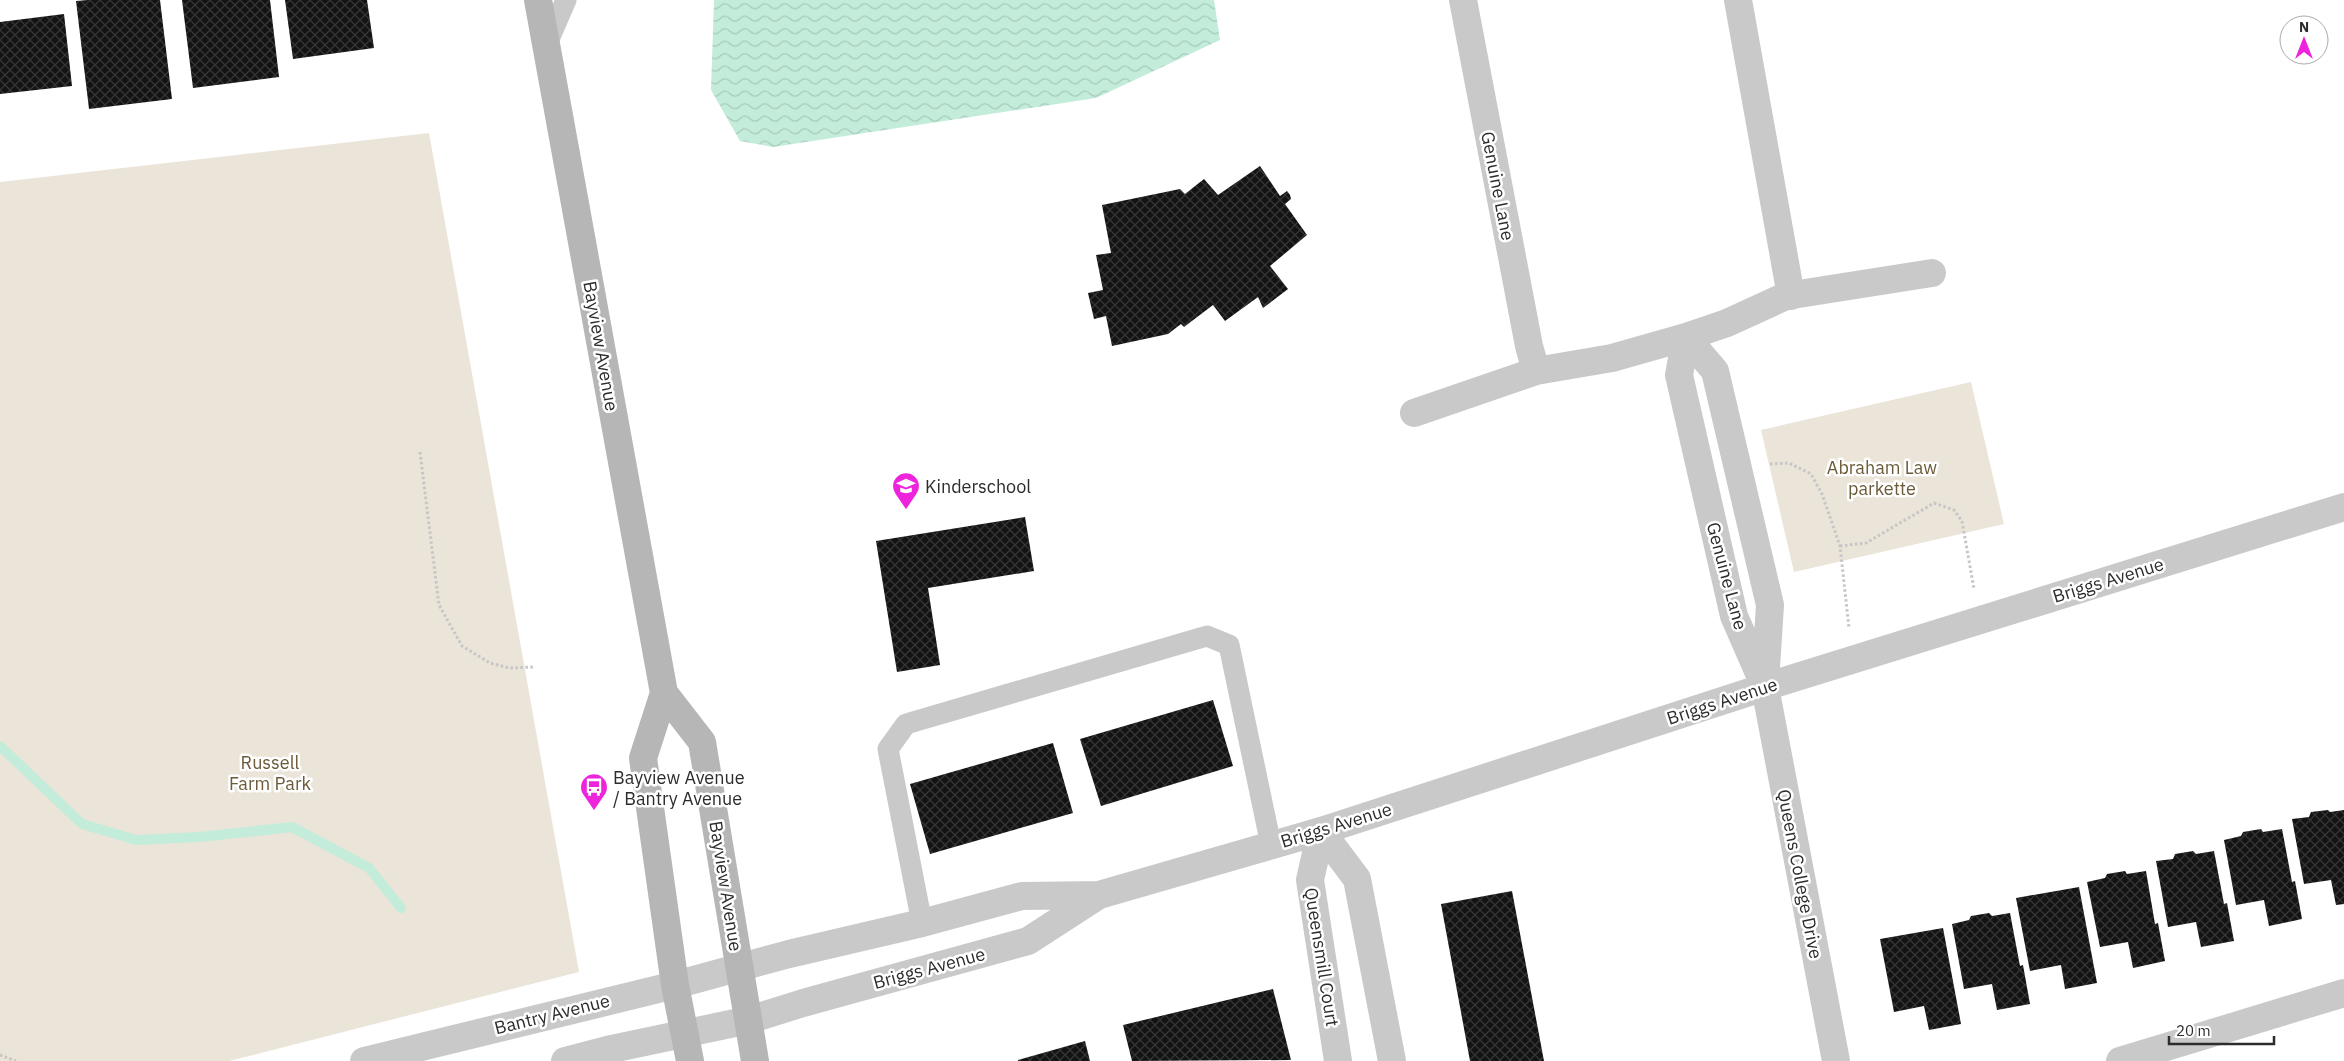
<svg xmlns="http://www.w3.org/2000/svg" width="2344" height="1061" font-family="'IBM Plex Sans',sans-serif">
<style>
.green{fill:#ebe4d9}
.water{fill:url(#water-waves)}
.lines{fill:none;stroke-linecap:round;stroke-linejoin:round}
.stream{stroke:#c3ecda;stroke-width:10}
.building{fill:url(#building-cross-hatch)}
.path{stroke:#c6c6c6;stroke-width:3;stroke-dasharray:2.5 2.5;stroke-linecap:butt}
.service{stroke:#c9c9c9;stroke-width:21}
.minor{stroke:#c9c9c9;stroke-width:28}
.tertiary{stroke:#c9c9c9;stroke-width:28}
.secondary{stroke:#b6b6b6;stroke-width:28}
.labels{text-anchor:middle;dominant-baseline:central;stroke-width:5;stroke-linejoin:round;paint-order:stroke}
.street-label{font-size:18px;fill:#2c2c2c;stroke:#fff}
.park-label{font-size:18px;fill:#6a5a38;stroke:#fff}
.poi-label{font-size:18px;fill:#2c2c2c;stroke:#fff;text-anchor:start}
</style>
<defs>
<pattern id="water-waves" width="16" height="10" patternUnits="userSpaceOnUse" patternTransform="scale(1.25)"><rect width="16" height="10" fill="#c3ecda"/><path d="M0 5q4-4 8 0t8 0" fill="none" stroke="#a8cbbb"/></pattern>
<pattern id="building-cross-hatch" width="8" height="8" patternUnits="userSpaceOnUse" patternTransform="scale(1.25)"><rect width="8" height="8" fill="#131313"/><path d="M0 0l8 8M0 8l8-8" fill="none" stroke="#363636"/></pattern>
</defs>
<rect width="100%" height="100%" fill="#fff"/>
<path class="green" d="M429 133 579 972 229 1061H0V182Z
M1971 382 2004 524 1794 572 1761 430Z"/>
<path class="water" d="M714 0H1214L1220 40 1096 98 773 147 740 141 711 90Z"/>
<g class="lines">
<path class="stream" d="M0 746 82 824 136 840 200 837 292 827 369 868 401 908"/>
</g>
<path class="building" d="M88 0H160L172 99 89 109 76 1Z
M182 0H270L279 77 193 88Z
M285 0H367L374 48 293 59Z
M64 14 72 86 0 94V22Z
M1260 166 1280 196 1287 191 1290 195 1291 199 1285 204 1307 235 1270 266 1288 289 1263 308 1258 297 1225 321 1213 305 1184 327 1181 324 1168 334 1112 346 1106 316 1094 319 1088 293 1103 290 1096 255 1111 253 1102 205 1180 189 1185 194 1204 179 1218 195Z
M1025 517 1034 571 928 588 940 665 897 672 876 541Z
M1213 700 1233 766 1101 806 1080 739Z
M1053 743 1073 813 930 854 910 784Z
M2328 810 2330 812 2344 810V904L2336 905 2331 880 2304 884 2292 819 2309 817 2311 812Z
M2261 829 2263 832 2282 829 2292 882 2295 881 2302 919 2269 926 2264 900 2236 905 2224 840 2241 836 2243 832Z
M2193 851 2196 854 2214 851 2224 904 2227 903 2234 941 2201 947 2196 922 2168 927 2156 861 2173 859 2175 854Z
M2125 871 2127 874 2146 871 2155 924 2158 923 2165 961 2133 968 2128 942 2100 947 2087 882 2105 878 2107 874Z
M2079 887 2097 983 2065 989 2061 965 2030 971 2016 898Z
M1512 891 1544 1061H1470L1441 904Z
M1989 913 1992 916 2010 913 2020 966 2023 965 2030 1004 1997 1010 1992 984 1964 989 1952 924 1969 920 1971 916Z
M1943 928 1961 1024 1929 1030 1924 1006 1894 1012 1880 939Z
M1273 989 1291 1060 1132 1061 1123 1025Z
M1085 1041 1090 1061H1018V1060Z"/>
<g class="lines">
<path class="path" d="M420 452 439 605 462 646 490 663 509 668 534 667
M1770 464 1789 463 1811 474 1822 494 1840 546 1849 628
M1840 546 1866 543 1934 503 1954 510 1962 521 1974 589
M0 1055 16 1061"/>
<path class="service" d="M546 46 566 0
M922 923 888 749 906 724 1207 636 1229 645 1271 845"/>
<path class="minor" d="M1463 0 1529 346 1536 371 1612 358 1686 337 1727 323 1786 296 1932 273
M1738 0 1791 296
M1686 337 1679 375 1734 616 1765 687 1836 1061
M1686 337 1715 371 1770 605 1765 683
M1414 413 1536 371
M1321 831 1357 879 1392 1061
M1321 831 1310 880 1338 1061
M2120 1061 2344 993"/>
<path class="tertiary" d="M364 1061 675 985 789 954 922 923 1022 896 1099 895 1321 831 1765 687 2344 507
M565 1061 607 1050 749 1020 803 1003 1028 941 1099 895"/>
<path class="secondary" d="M538 0 664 693 702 742 755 1061
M664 693 643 758 675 985 690 1061"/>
</g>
<defs>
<g id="school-pin" transform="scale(1.4375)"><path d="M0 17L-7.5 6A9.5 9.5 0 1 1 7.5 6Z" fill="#ed24dc" stroke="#fff"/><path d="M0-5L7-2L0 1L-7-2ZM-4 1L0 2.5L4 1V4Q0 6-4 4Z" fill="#fff"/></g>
<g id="bus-pin" transform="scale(1.4375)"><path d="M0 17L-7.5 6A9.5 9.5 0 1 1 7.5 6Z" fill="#ed24dc" stroke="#fff"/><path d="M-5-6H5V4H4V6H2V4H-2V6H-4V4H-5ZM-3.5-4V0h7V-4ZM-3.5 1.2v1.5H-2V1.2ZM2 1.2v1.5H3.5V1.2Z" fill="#fff"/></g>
</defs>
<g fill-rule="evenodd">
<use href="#school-pin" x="906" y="486"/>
<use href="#bus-pin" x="594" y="787"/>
</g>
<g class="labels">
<g class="street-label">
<text transform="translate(1498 186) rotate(79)">Genuine Lane</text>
<text transform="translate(601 346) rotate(80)">Bayview Avenue</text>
<text transform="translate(1727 576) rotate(75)">Genuine Lane</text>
<text transform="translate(2108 580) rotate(-17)">Briggs Avenue</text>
<text transform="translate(1722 701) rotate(-18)">Briggs Avenue</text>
<text transform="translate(1336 825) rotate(-17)">Briggs Avenue</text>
<text transform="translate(1800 874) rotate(79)">Queens College Drive</text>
<text transform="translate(726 886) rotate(81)">Bayview Avenue</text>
<text transform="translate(1322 957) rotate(81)">Queensmill Court</text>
<text transform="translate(929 968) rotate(-15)">Briggs Avenue</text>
<text transform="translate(552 1014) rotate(-14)">Bantry Avenue</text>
</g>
<g class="park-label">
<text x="1882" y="467">Abraham Law<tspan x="1882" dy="21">parkette</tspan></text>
<text x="270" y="762">Russell<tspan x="270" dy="21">Farm Park</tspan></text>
</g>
<g class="poi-label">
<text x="925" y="486">Kinderschool</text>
<text x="613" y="777">Bayview Avenue<tspan x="613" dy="21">/ Bantry Avenue</tspan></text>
</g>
</g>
<g transform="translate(2304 40)"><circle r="24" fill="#ffffff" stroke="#ababab"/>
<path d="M0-4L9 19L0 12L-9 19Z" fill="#ed24dc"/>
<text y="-8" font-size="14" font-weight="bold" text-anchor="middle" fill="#2c2c2c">N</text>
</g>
<path d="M2169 1036v8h105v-8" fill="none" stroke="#2c2c2c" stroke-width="2.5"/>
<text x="2176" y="1036" font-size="15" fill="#2c2c2c" stroke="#ffffff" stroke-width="4" paint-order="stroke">20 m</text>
</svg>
